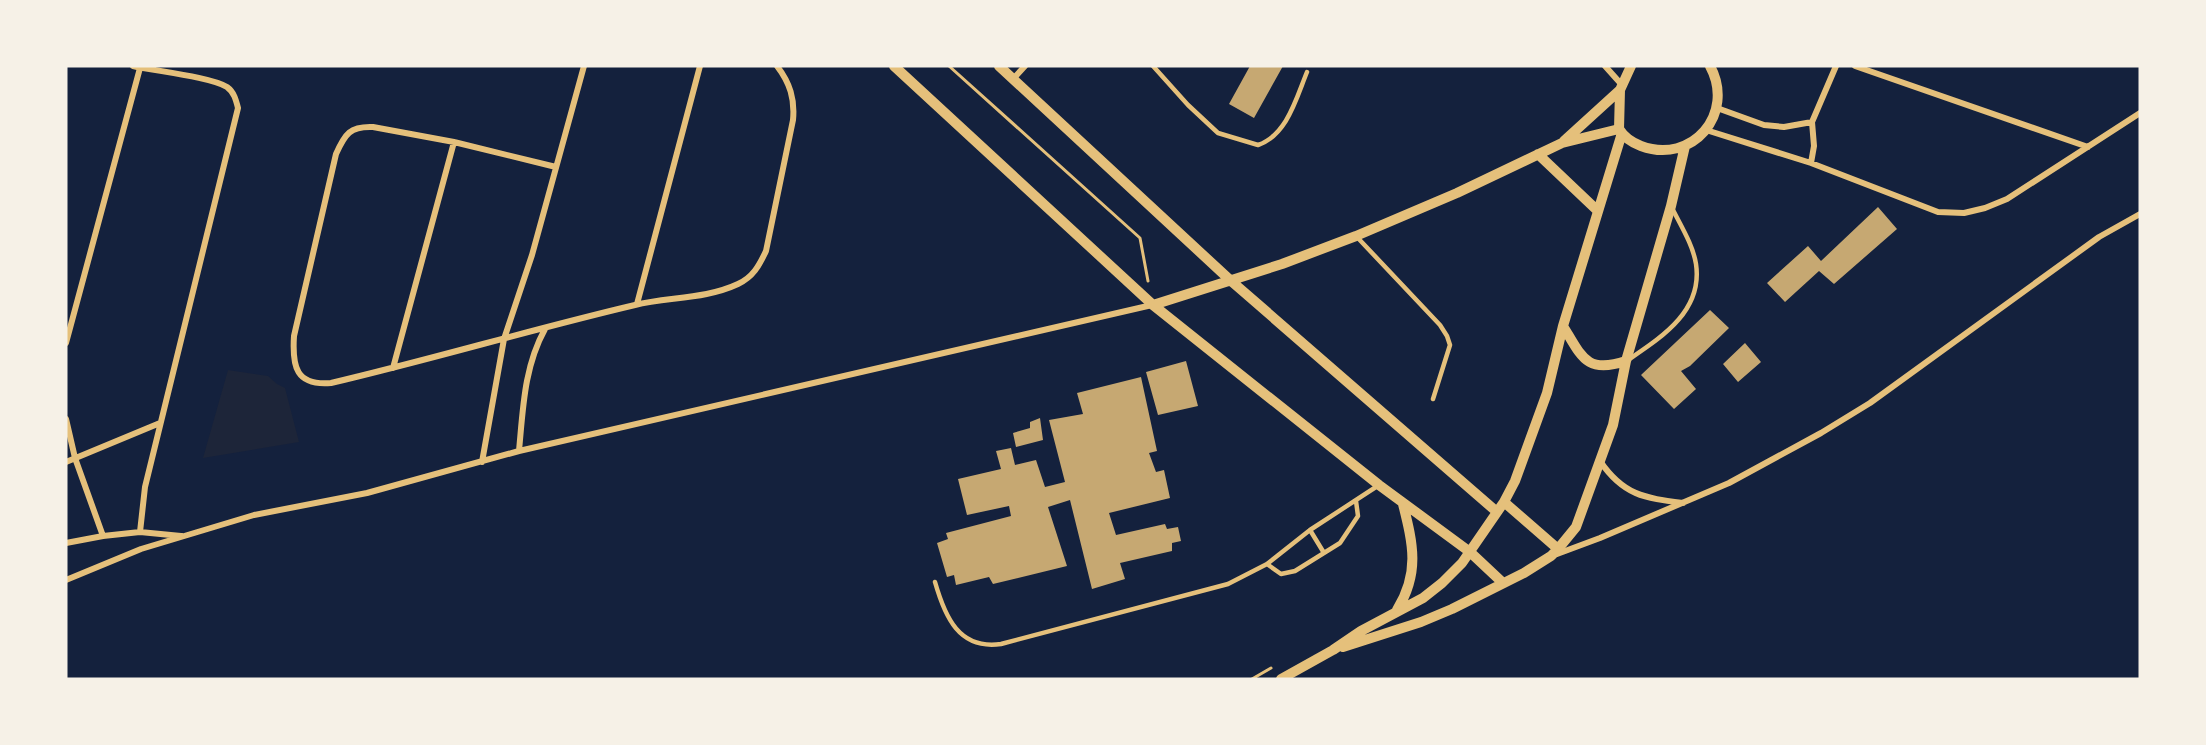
<svg xmlns="http://www.w3.org/2000/svg" width="2206" height="745" font-family="'Fira Sans Condensed',sans-serif">
<style>
.green{fill:#1d2539}
.building{fill:#c6a872}
.lines{fill:none;stroke-linecap:round;stroke-linejoin:round}
.path{stroke:#e5c07b;stroke-width:3}
.service{stroke:#e5c07b;stroke-width:4.5}
.minor{stroke:#e5c07b;stroke-width:6}
.tertiary{stroke:#e5c07b;stroke-width:10}
</style>
<rect width="100%" height="100%" fill="#14213d"/>
<path class="green" d="M228 370 268 376 277 384 285 388 299 442 203 458Z"/>
<path class="building" d="M1250 66H1283L1254 118 1229 104Z
M1878 207 1897 229 1834 284 1819 271 1785 302 1767 283 1808 246 1821 261Z
M1710 310 1729 328 1690 366 1681 371 1696 389 1674 409 1641 375Z
M1745 343 1761 362 1738 382 1723 364Z
M1186 361 1198 406 1158 415 1146 372Z
M1141 377 1157 451 1149 453 1156 472 1164 470 1170 498 1109 513 1116 535 1165 524 1167 529 1178 527 1181 541 1172 543V551L1120 563 1125 579 1092 589 1070 500 1048 507 1067 566 993 584 989 577 956 585 954 575 947 577 937 543 948 539 946 533 1011 516 1009 506 967 515 958 479 1001 469 996 451 1011 448 1015 465 1036 460 1045 487 1065 482 1049 420 1083 414 1077 393Z
M1040 418 1043 440 1016 447 1013 433 1030 428V422Z"/>
<g class="lines">
<path class="path" d="M949 66 1140 238 1148 281
M1252 679 1271 668"/>
<path class="service" d="M1153 66 1188 105 1218 133 1258 145C1287 135 1296 99 1307 72
M1356 236 1440 325 1447 336 1450 345 1433 399
M1628 360C1662 337 1703 311 1696 264 1693 245 1681 226 1672 208
M1310 530 1324 553
M1267 564 1281 574 1295 571 1340 543 1358 516 1356 501
M935 582C945 617 959 650 1001 644L1228 584 1267 564 1310 530 1379 485"/>
<path class="minor" d="M133 66C155 71 211 77 227 87 234 92 236 100 238 108L145 487 140 532
M1605 66 1622 85
M1855 66 2088 147
M1013 79 1025 66
M1717 108 1764 125 1784 127 1812 122
M1706 130 1811 163 1938 212 1964 213 1985 208 2007 199 2140 113
M1811 163 1814 146 1812 122 1836 66
M556 167 454 142 373 127C350 126 345 134 336 154L294 336C292 367 296 386 331 383 433 359 533 329 635 305 669 297 706 299 738 284 753 277 759 266 766 251L793 120C795 99 790 83 777 66
M637 304 700 66
M66 343 140 68
M393 368 454 142
M66 419 75 458 103 536
M519 451C523 409 524 367 545 329
M1600 461C1623 495 1644 498 1683 503
M66 462 160 423
M482 462 504 339 532 255 584 66
M66 543 103 536 140 532 181 536
M1557 554 1600 538 1729 483 1821 433 1870 403 2099 237 2140 214
M66 580 141 549 254 515 367 493 519 451 1152 305"/>
<path class="tertiary" d="M894 66 1153 305 1379 485 1470 552 1503 583
M999 66 1230 280 1497 512
M1631 66 1620 90 1619 129C1624 137 1633 143 1641 146 1692 165 1736 114 1710 66
M1564 141 1620 90
M1538 154 1598 211
M1153 305 1282 264 1356 236 1457 193 1562 143 1619 129
M1563 326C1582 357 1586 374 1626 361
M1558 549 1576 527 1613 425 1626 361 1671 206 1685 146
M1397 610C1420 573 1413 544 1403 504
M1343 647 1421 622 1452 609 1524 573 1551 556 1558 549 1504 502
M1281 679 1333 650 1361 631 1423 598 1442 583 1462 563 1504 502 1515 481 1547 393 1563 326 1622 133"/>
</g>
<rect width="2206" height="745" fill="none" stroke="#f6f1e7" stroke-width="135"/>
</svg>
